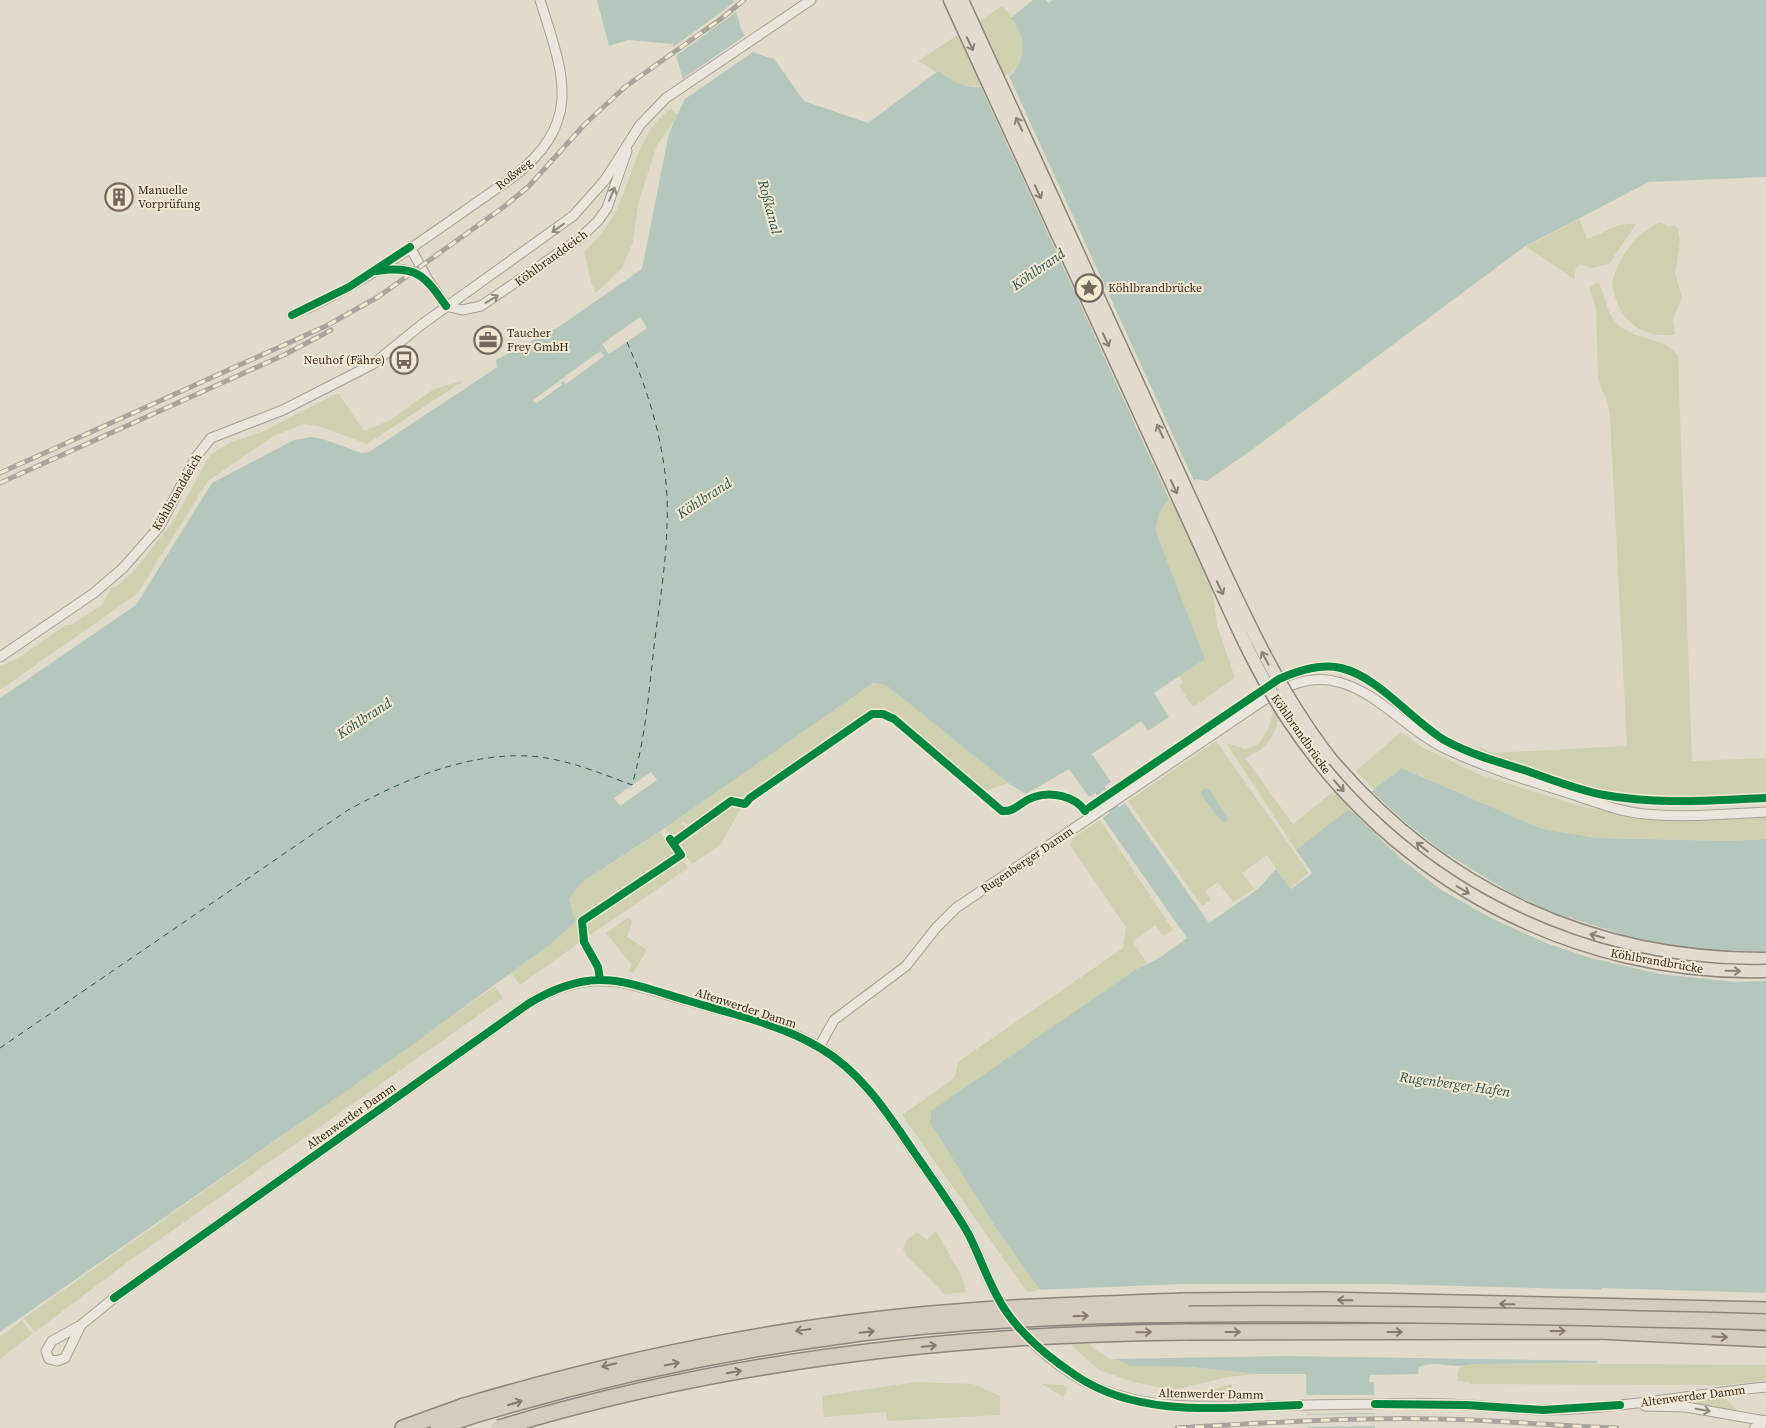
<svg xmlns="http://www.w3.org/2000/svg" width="1766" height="1428" font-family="'Source Serif 4',serif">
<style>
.green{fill:#cfd0af}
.water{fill:#b7c6bd}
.pier{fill:#e1dbcc}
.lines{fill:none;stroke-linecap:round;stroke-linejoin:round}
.canal{stroke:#b7c6bd;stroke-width:11}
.ferry{stroke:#2f5251;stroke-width:1;stroke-dasharray:6 5;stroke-linecap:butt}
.minor-casing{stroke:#a6a095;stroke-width:11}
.tertiary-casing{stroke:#a6a095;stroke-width:12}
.primary-casing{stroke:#8c867c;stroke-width:15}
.motorway-casing{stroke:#8c867c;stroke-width:18}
.minor{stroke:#eae6dd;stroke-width:9}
.tertiary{stroke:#eae6dd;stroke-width:10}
.primary{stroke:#e1dccf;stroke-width:12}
.motorway{stroke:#d4ccbd;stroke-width:15}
.rail-casing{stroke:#a9a59d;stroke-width:5}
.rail{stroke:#f2e9d2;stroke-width:3;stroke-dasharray:9;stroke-linecap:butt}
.primary-bridge-casing{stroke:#8c867c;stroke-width:15;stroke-linecap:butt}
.motorway-bridge-casing{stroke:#8c867c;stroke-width:18;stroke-linecap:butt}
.primary-bridge{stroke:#e1dccf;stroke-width:12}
.motorway-bridge{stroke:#d4ccbd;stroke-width:15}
.cycleway-casing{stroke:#f2e9d2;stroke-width:11}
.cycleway{stroke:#00873e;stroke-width:8}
.oneway{stroke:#8a8276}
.oneway2{stroke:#8f887e}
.oneway3{stroke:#847a6e}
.labels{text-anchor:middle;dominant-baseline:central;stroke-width:4;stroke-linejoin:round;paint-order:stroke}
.street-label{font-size:12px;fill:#34291e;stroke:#f2e9d2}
.poi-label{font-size:12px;fill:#34291e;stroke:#f2e9d2;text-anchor:start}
.water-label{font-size:14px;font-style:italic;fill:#2f5251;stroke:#f2e9d2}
</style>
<rect width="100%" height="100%" fill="#e1dbcc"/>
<path class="green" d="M1002 6C1008 13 1017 22 1021 30 1037 65 997 92 966 86 949 83 934 69 918 61Z
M671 108 678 116 657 145 638 204 633 242 622 268 596 293C588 280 589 266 584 252 597 239 609 226 617 209 634 174 638 132 671 108Z
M1579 219 1587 239C1607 233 1613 222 1636 224L1609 264 1592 268 1580 264 1576 268 1574 279 1526 247Z
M1661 222 1668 227 1674 225 1678 229 1680 242 1675 273 1682 298 1673 319 1675 335C1638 338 1617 319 1612 282 1618 258 1637 231 1661 222Z
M1596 283 1599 284C1605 295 1606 310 1614 320 1632 343 1663 334 1678 356L1692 761 1766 758V795L1670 799 1604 793 1480 750 1474 744 1492 753 1627 746 1610 417 1608 404 1598 379 1596 307 1589 288Z
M465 380 367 444 322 427 304 424 274 436 208 481 137 594 0 690V666L17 659 66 625H71L102 605 113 586 115 588 135 570 174 520 210 455 231 442 262 432 338 393 364 431 390 420 434 389Z
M1175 494 1210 574 1217 625 1235 678 1193 707 1179 686 1183 682 1179 676 1205 659 1156 532C1157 515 1162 505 1175 494Z
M873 683 886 685 1008 783 986 791 972 782 893 714 879 708 870 710 747 794 737 801 732 800 693 828 683 822 681 824 690 829 675 840 665 828Z
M1276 704 1281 711C1273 737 1271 747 1245 758L1293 824 1335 790 1351 808 1296 850 1226 743 1245 749 1258 745 1268 729Z
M1401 732 1420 746 1478 774 1579 806 1630 815 1766 814V839L1732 841 1597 838 1542 829 1403 768 1374 790 1356 771Z
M1216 741 1309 873 1290 888 1267 855 1242 873 1254 889 1233 902 1218 882 1205 891 1211 900 1202 906 1128 801Z
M733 803 742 806 721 844 692 864 676 843Z
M1100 820 1173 930 1163 936 1155 925 1133 942 1147 963 931 1111 930 1123 998 1231 1040 1290 1027 1292 902 1115 952 1080 955 1076 958 1062 1123 948 1126 927 1070 845 1073 838Z
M660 832 676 855 580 919V942L520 985 511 972 553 942 569 899 581 883Z
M681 858 688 868 586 938 585 923Z
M629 917 632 922 627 937 647 950 633 973 629 971 631 964 606 933Z
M495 986 503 998 129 1261 35 1332 24 1318Z
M936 1231 962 1277 966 1292 944 1294 907 1256 903 1249 907 1240 917 1232 927 1240Z
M1062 1316 1078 1332 1129 1366 1190 1367 1257 1374 1228 1377 1174 1390 1133 1382 1099 1370 1057 1332 1046 1318Z
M22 1320 32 1334 0 1359V1337Z
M1470 1363 1766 1365V1381L1725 1385 1469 1384V1382L1457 1381 1459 1368Z
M915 1382 973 1384 1000 1396V1415L887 1421 886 1412 824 1417 822 1396Z
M1042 1384 1064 1385 1068 1388 1063 1397Z
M1232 1384 1231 1396 1191 1395Z
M1725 1398 1738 1411 1693 1404V1400Z"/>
<path class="water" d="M597 0H733L741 29 755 53 774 59 804 101 868 123 938 71C950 80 965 89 981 87 1019 84 1036 48 1011 18L1033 0H1046L1049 3 1053 0H1766V177L1649 182 1524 247 1253 449 1207 481 1196 479C1174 495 1157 502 1156 532L1205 659 1154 693 1169 717 1148 731 1141 721 1092 754 1111 782 1089 797 1069 769 1026 794 1008 783 886 685 873 683 665 828 581 883 569 899 575 922 553 942 408 1048 0 1332V698L136 605 212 483 294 440 311 437 323 439 361 453 369 452 487 374 497 367 496 360 560 326 642 269 669 133 687 94 673 44 628 40 609 46Z
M1402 768 1542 829 1597 838 1732 841 1766 839V1293L1602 1288 1597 1363 1470 1364C1452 1370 1437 1359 1419 1367L1418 1374 1370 1375 1369 1382H1374L1375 1428H1307L1306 1374H1257L1190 1367 1129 1366 1115 1358 1078 1332 1040 1290 998 1231 930 1123 931 1111 1135 970 1159 958 1187 938 1103 818 1125 803 1209 923 1258 889 1276 869 1291 889 1312 873 1296 850Z
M1206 788 1211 791 1227 818 1226 823 1222 822 1203 798 1201 792Z"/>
<path class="pier" d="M736 1 739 10 674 57 672 48Z
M746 35 756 50 685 99 681 80Z
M1008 74 1195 483 1170 501 980 85 994 82Z
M640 317 647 328 609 354 602 344Z
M600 351 604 356 566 384 563 381 561 383 562 385 537 403 534 402 533 400Z
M651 772 657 780 620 806 614 798Z
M1370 790 1405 822 1442 851 1514 895 1557 914 1628 936 1691 949 1766 953V981L1736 982 1660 974 1591 958 1546 943 1491 918 1440 889 1405 862 1347 807Z
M1183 1284H1384L1766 1294 1604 1291 1602 1324 1060 1318 1036 1290Z
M1182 1322H1385L1602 1325 1599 1361 1286 1356 1110 1359 1096 1350 1068 1326Z
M1304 1395H1375V1413L1304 1414Z
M1375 1414V1426L1305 1427 1304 1415Z"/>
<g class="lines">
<path class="canal" d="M1091 777 1123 823"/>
<path class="ferry" d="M0 1048 348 810C403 780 465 753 529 756 564 758 600 773 632 785 645 740 649 693 654 646 659 606 666 566 667 526 670 461 652 400 627 342"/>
<g class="minor-casing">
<path id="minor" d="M410 247 428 280 446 306
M377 271C395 268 411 267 426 279
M446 306 462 310 481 306 579 239 598 221 607 208 627 151
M292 315C371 282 441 226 512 178 584 122 564 76 540 0
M0 657 94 593 123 568 160 526 196 457 211 438 283 410 373 364 421 325 573 216 605 180 640 125 666 98 811 0
M819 1047 834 1020 906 966 936 928 956 908 1270 696C1291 683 1314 675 1338 682 1378 692 1407 730 1444 748 1484 767 1526 780 1568 793 1593 801 1619 812 1645 814 1685 818 1726 814 1766 812
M81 1325 52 1341 46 1351 49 1359 57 1361 65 1358 81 1325 114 1298 528 1004C590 967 620 981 685 1000 736 1015 795 1026 838 1060 870 1086 892 1120 915 1154 933 1179 951 1204 967 1231 978 1252 985 1275 997 1296 1018 1336 1061 1373 1103 1390 1149 1408 1195 1407 1244 1406 1287 1406 1330 1404 1373 1404 1404 1403 1435 1403 1466 1405 1492 1406 1519 1410 1545 1410 1619 1409 1693 1394 1766 1387
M1645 1406 1686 1407 1766 1421"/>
</g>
<g class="tertiary-casing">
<path id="tertiary" d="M1755 1428 1766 1421"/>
</g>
<g class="primary-casing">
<path id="primary" d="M950 0 1199 543
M962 0 1209 539
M1330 758C1441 890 1593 960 1766 959"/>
</g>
<g class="motorway-casing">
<path id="motorway" d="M1183 1301 1324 1300 1766 1310
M1184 1332 1598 1331 1766 1339
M403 1428 464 1406
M438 1428 468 1417"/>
</g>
<use href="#minor" class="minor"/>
<use href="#tertiary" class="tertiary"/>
<use href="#primary" class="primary"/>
<use href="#motorway" class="motorway"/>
<g class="rail-casing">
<path id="rail" d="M0 473 326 326 378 297 505 206 529 186 585 124 625 87 722 18 744 0
M0 483 286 354 331 330
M1177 1428C1264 1423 1351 1417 1439 1419 1498 1420 1557 1426 1617 1428"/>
</g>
<use href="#rail" class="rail"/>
<g class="primary-bridge-casing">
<path id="primary-bridge" d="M1209 539C1244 615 1278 691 1330 758
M1199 543C1227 604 1252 666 1289 721 1394 880 1575 976 1766 971"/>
</g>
<g class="motorway-bridge-casing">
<path id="motorway-bridge" d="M464 1406C601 1365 739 1335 882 1319 981 1307 1083 1305 1183 1301
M468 1417C590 1380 713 1353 840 1336 1001 1314 1164 1313 1326 1314 1472 1315 1619 1318 1766 1322
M499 1428C720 1361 953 1334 1184 1332"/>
</g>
<use href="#primary-bridge" class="primary-bridge"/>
<use href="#motorway-bridge" class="motorway-bridge"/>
<g class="cycleway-casing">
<path id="cycleway" d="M377 271C417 265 425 276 446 306
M292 315 349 287 410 247
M1090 807 1279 679C1297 671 1321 663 1341 668 1379 677 1412 721 1446 741 1470 754 1498 762 1524 770 1550 779 1577 790 1604 795 1658 805 1712 800 1766 798
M673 843 731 801 745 804 750 798 872 714H883L894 719 1002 811C1016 812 1021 801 1034 797 1051 791 1075 796 1085 811
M600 980 598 967 584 942 582 921 681 855 670 839
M114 1298 528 1004C593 965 622 981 689 1001 732 1014 780 1024 820 1048 865 1074 892 1121 921 1162 937 1186 955 1210 969 1235 979 1255 986 1276 997 1296 1014 1330 1046 1356 1078 1377 1142 1419 1226 1407 1299 1405
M1375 1404 1466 1405 1543 1410 1620 1405"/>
</g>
<use href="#cycleway" class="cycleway"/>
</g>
<defs><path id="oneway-shaft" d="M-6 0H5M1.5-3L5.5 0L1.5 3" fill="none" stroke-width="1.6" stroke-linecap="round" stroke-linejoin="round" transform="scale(1.25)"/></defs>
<g class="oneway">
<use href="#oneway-shaft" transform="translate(970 44) rotate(65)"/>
<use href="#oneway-shaft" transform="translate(1019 124) rotate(-115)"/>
<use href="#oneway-shaft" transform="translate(1038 192) rotate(65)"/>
<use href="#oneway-shaft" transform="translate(1106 340) rotate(65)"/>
<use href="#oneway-shaft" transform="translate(1160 431) rotate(-115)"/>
<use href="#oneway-shaft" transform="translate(1174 487) rotate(65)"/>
<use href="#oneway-shaft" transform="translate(1220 588) rotate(65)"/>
<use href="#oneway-shaft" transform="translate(1265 658) rotate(-118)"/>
<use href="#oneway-shaft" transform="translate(1339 786) rotate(48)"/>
<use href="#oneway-shaft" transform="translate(1422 847) rotate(-142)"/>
<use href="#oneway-shaft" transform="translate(1463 890) rotate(31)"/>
<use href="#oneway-shaft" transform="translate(1597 936) rotate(-164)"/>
<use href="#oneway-shaft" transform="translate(1733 971) rotate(1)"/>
</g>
<g class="oneway2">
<use href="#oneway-shaft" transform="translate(612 194) rotate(-67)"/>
<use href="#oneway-shaft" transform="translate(558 228) rotate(144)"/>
<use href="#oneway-shaft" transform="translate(492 299) rotate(-31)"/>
<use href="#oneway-shaft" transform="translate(1703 1410) rotate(10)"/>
</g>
<g class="oneway3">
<use href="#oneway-shaft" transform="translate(1345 1300) rotate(-179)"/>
<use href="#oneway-shaft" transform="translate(1507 1304) rotate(-179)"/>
<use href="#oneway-shaft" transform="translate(1081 1316) rotate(-2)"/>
<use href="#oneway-shaft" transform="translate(803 1330) rotate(172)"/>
<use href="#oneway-shaft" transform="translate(1558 1331)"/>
<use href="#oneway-shaft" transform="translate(867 1332) rotate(-6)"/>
<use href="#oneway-shaft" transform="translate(1144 1332) rotate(-1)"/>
<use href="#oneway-shaft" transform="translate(1233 1332)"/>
<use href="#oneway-shaft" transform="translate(1395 1332)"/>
<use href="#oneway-shaft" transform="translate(1720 1337) rotate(3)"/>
<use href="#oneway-shaft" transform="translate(929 1346) rotate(-5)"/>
<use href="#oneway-shaft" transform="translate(672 1364) rotate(-12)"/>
<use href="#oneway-shaft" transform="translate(609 1365) rotate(166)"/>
<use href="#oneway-shaft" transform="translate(734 1372) rotate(-9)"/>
<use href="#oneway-shaft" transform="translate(515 1403) rotate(-17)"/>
</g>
<defs>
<g id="building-ring" transform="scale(1.4375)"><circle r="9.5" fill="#f2e9d2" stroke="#71675b" stroke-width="1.5"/><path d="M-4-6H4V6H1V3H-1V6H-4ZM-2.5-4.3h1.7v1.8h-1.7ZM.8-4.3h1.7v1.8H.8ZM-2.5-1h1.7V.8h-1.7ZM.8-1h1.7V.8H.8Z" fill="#71675b"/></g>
<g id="sight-ring" transform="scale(1.4375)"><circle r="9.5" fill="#f2e9d2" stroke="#71675b" stroke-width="1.5"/><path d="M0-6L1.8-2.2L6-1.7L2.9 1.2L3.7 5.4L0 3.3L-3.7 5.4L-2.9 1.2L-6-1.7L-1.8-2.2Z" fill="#71675b"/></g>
<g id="office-ring" transform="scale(1.4375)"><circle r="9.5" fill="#f2e9d2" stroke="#71675b" stroke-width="1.5"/><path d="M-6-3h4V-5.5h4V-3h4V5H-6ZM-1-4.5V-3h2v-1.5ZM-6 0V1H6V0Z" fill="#71675b"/></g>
<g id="bus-ring" transform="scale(1.4375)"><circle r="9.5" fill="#f2e9d2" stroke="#71675b" stroke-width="1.5"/><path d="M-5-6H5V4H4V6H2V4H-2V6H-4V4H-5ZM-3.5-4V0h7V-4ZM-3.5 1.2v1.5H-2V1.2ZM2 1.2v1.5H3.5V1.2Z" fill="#71675b"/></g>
</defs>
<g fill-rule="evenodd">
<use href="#building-ring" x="119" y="197"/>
<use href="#sight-ring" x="1089" y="288"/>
<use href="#office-ring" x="488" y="340"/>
<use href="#bus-ring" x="404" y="360"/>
</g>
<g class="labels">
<g class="street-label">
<text transform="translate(514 174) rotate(-38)">Roßweg</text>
<text transform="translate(551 258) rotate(-36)">Köhlbranddeich</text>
<text transform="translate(177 492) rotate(-60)">Köhlbranddeich</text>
<text transform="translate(1301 734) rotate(55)">Köhlbrandbrücke</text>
<text transform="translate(1027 860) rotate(-34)">Rugenberger Damm</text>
<text transform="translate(1657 961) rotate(10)">Köhlbrandbrücke</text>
<text transform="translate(746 1008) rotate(18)">Altenwerder Damm</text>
<text transform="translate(351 1116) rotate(-35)">Altenwerder Damm</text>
<text transform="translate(1211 1394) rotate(1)">Altenwerder Damm</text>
<text transform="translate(1693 1396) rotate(-7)">Altenwerder Damm</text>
</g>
<g class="poi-label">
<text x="138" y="190">Manuelle<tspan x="138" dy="14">Vorprüfung</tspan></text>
<text x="1108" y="288">Köhlbrandbrücke</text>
<text x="507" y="333">Taucher<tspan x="507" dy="14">Frey GmbH</tspan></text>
<text x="385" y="360" text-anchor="end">Neuhof (Fähre)</text>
</g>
<g class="water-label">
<text transform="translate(770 207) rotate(75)">Roßkanal</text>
<text transform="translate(1038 269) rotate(-35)">Köhlbrand</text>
<text transform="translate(704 498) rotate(-33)">Köhlbrand</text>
<text transform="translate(364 718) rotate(-33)">Köhlbrand</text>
<text transform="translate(1455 1084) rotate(8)">Rugenberger Hafen</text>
</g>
</g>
</svg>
